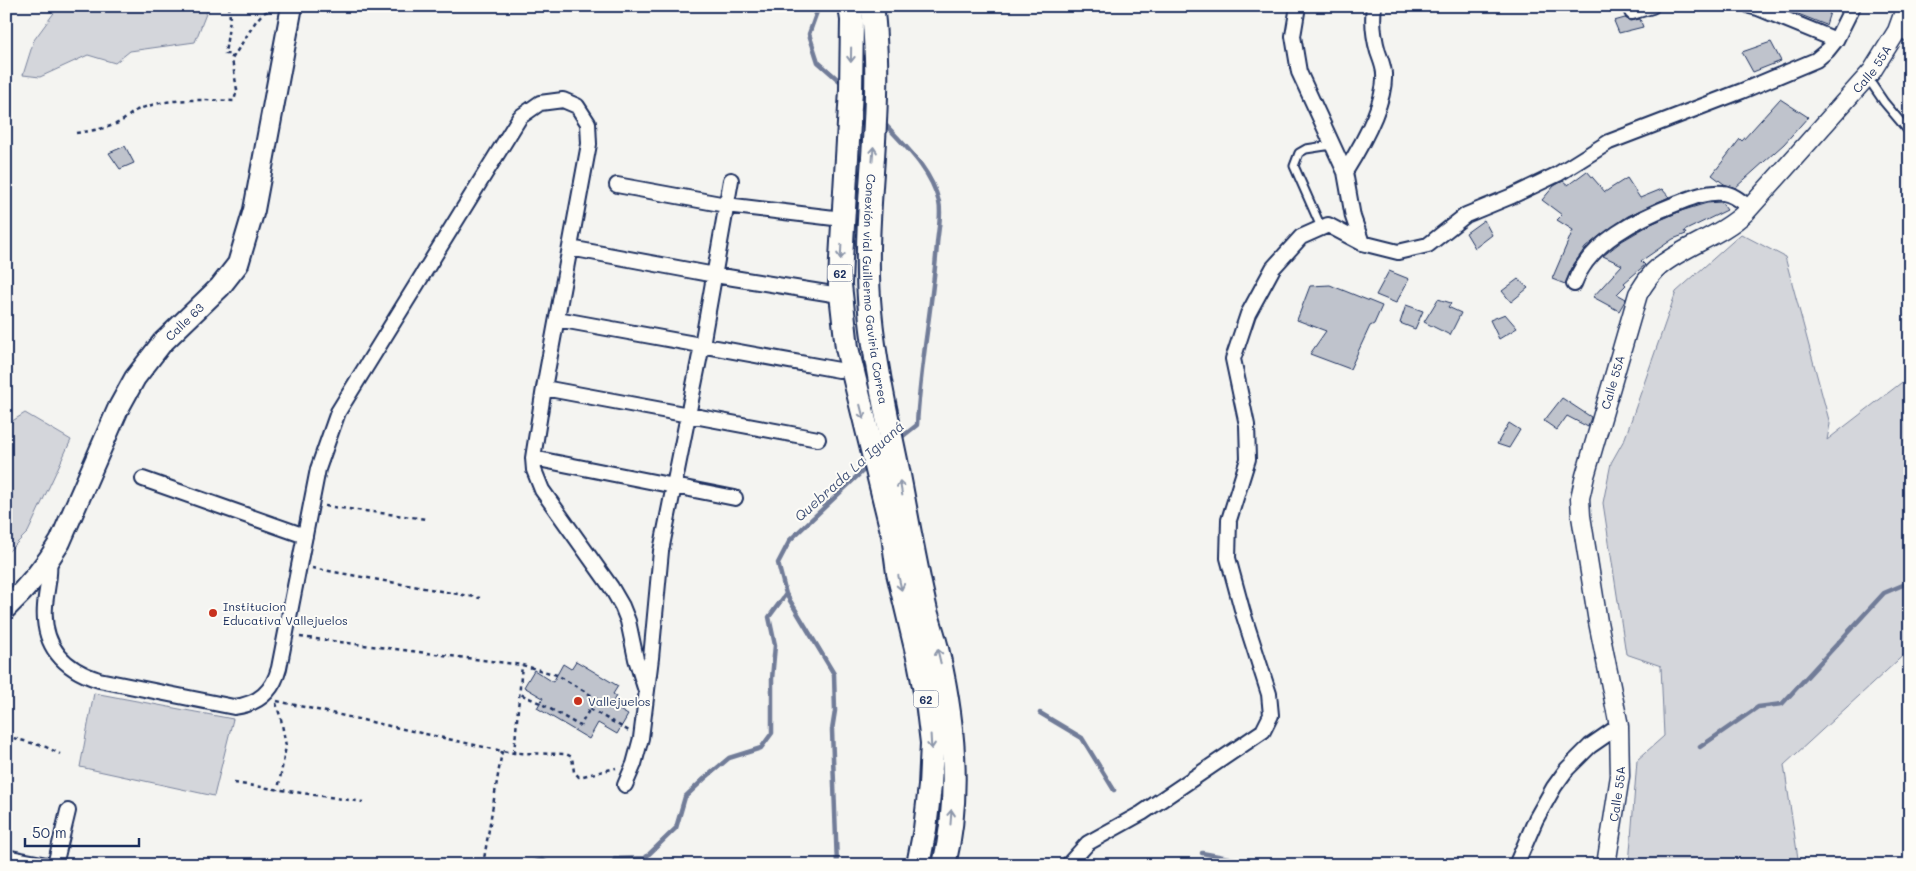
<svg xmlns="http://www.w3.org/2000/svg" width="1916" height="871" font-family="Mali,sans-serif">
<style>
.green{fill:#d4d6db;stroke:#78829c}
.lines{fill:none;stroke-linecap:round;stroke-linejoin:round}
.stream{stroke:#717c98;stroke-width:4.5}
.building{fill:#bfc3cc;stroke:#1b2f5e}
.service-casing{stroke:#1b2f5e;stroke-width:11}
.minor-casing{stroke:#1b2f5e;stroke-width:18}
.tertiary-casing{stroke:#1b2f5e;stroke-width:21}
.secondary-casing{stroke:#1b2f5e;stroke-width:24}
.trunk-casing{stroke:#1b2f5e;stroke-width:26}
.path{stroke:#1b2f5e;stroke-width:2.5;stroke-dasharray:4 4;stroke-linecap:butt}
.service{stroke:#fdfcf7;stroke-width:7}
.minor{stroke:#fdfcf7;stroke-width:14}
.tertiary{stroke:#fdfcf7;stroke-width:18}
.secondary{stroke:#fdfcf7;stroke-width:20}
.trunk{stroke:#fdfcf7;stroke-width:22}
.oneway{stroke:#8c96aa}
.poi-dot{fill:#c8321e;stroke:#fdfcf7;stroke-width:2}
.labels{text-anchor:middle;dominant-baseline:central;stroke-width:4;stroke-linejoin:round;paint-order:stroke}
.shield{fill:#fdfcf7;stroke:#5f6c8c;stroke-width:1}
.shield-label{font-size:11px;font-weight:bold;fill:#1b2f5e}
.street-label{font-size:12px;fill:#1b2f5e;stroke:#fdfcf7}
.poi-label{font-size:12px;fill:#1b2f5e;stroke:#fdfcf7;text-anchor:start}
.water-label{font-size:14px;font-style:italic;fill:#46567b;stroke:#fdfcf7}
</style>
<rect width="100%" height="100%" fill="#f4f4f1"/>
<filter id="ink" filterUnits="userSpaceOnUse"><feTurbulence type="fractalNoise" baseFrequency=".02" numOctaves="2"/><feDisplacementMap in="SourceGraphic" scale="10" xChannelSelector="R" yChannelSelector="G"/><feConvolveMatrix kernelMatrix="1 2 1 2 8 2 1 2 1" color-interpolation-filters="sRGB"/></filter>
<g filter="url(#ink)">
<path class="green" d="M59 6H209L195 42 130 51 115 63 88 55 40 77 23 75 34 40Z
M1741 234 1785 257 1830 424 1827 440 1910 376V649L1784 765 1799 865H1629L1637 760 1664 736 1661 666 1626 654 1603 503 1611 463 1625 438 1676 292Z
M25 413 71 440 28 532 6 554V425Z
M94 693 233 719 214 796 80 767Z"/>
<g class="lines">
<path class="stream" d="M819 6 809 34 818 62 843 84
M883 122C905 146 931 169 939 202 942 214 938 231 937 244 933 304 920 364 917 425L898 440
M1040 713 1082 738 1114 790
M1700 747 1758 707 1782 704 1884 593 1910 582
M1202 853 1239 860 1247 865
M527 865 542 860 552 865
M612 865 615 859 645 858 676 828 685 797 704 779 729 758 761 748 772 733V679L775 645 769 617 786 594
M837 865 832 730 835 711 834 674 786 594 778 563 790 540 869 465"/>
</g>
<path class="building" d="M1778 6H1832L1826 25Z
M1625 18 1630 21 1640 19 1643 27 1619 33 1614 21Z
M1771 42 1781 61 1753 72 1742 52Z
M1780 99 1808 117 1784 144 1735 188 1724 184 1712 175 1740 139 1742 141Z
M125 146 134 163 120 169 109 153Z
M1587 171 1605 192 1627 178 1640 198 1662 189 1669 197 1628 216 1598 237 1585 248 1574 264 1565 284 1552 279 1573 230 1557 220 1562 215 1542 200 1554 186 1563 181 1568 185Z
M1721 202 1727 210 1684 231 1686 234 1673 239 1641 261 1645 265 1624 283 1626 285 1617 294 1626 299 1619 311 1593 297 1622 265 1603 256 1622 241 1651 224 1681 211 1707 203Z
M1484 220 1492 235 1475 248 1466 233Z
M1389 271 1409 279 1396 303 1376 295Z
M1518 279 1528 288 1511 302 1502 291Z
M1330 285 1382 306 1374 324 1370 326 1350 369 1310 354 1326 331 1297 320 1310 286Z
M1438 299 1451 303 1448 307 1461 313 1450 335 1424 322Z
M1406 305 1423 311 1415 329 1400 323Z
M1505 314 1517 328 1499 339 1490 320Z
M1562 398 1591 417 1588 427 1567 416 1557 430 1544 421Z
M1509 423 1520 430 1509 448 1497 444Z
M576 661 618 686 613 694 616 696 611 705 628 715 617 734 598 723 589 739 537 708 543 698 524 687 534 670 553 682 563 664 571 669Z"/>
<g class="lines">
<g class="service-casing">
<path id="service" d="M1897 31 1910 39
M1867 77 1884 102 1910 133
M1321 227 1294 166 1299 153 1306 149 1332 145"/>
</g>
<g class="minor-casing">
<path id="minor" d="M1298 6 1293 36 1299 72 1345 172 1353 217 1362 243
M1750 6 1758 8 1836 40
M1632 12 1652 6
M1345 172C1360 148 1386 103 1384 74 1384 67 1380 58 1378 52 1374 38 1372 21 1374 6
M617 185 726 205 834 218
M570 248 715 275 833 294
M1574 284C1589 242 1639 218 1678 203 1691 198 1708 191 1723 193 1733 194 1742 202 1750 208
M557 319 839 370
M544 388 818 439
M533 458 735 498
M143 479 305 536
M49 560C51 576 46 590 45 606 42 645 63 669 99 680L234 707C259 704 273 691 279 668L318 469 338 412 520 117 540 103 563 100 577 106 588 123 589 144 544 388 533 458 534 470 542 490 611 587 622 606 628 621 636 659 646 691
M625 785 634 764 641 738 651 658 661 551 702 345 731 180
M6 857 47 865
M55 865 68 811
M1068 865 1088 843 1142 813 1263 731 1271 715 1269 694 1243 613 1228 558 1229 520 1248 459 1247 425 1233 359 1248 314 1273 268 1301 237 1328 225 1362 243 1398 252 1428 245 1466 215 1512 196 1558 174 1609 142 1742 91 1816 60 1828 50 1836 40 1853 6
M1516 865 1536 819 1554 787 1567 769 1590 746 1619 726"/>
</g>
<g class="tertiary-casing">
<g id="tertiary">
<path id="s1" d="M1606 865 1620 776 1619 726 1598 622 1581 516 1580 498 1585 476 1638 294C1644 284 1650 274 1660 266 1686 245 1721 236 1746 212L1872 71 1897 31 1906 6"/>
</g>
</g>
<g class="secondary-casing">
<g id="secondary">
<path id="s2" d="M6 608C27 588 45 567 60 542L118 409 135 378 162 343 220 287 238 264 254 210 292 6"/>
</g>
</g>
<g class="trunk-casing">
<g id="trunk">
<path d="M850 6 852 20 851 90 841 259 840 285 847 348 893 535 898 573 919 661 927 702 932 743 930 786 925 829 918 865"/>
<path id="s3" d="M872 6C875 24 875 41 876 58 879 143 862 227 870 311 875 365 887 417 898 470 907 517 915 564 926 611 930 625 935 639 938 653 954 722 961 795 944 865"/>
</g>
</g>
<path class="path" d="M229 6 230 19 225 54H231L232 58
M76 133C90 131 105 129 118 123 125 120 130 114 137 110 167 97 203 100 234 101L237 90 232 59 256 21 263 13 275 8
M325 506 427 519
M312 568 480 598
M300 637 522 665 557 675 596 698 580 726 540 703 520 694
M277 701 502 751 514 753 566 754 572 757 574 772 579 777 616 768
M276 703 281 719 286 746 278 790
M590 709 629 731
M6 736 46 747 60 754
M514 753 522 665
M234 783 363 802
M483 865 502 751"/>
<use href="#service" class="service"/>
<use href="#minor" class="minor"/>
<use href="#tertiary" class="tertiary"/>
<use href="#secondary" class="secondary"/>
<use href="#trunk" class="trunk"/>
</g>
<defs><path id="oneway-shaft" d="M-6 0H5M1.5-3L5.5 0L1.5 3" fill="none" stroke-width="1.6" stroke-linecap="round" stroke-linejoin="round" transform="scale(1.25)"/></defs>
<g class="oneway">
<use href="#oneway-shaft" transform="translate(851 55) rotate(91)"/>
<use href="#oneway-shaft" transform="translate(873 154) rotate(-86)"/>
<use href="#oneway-shaft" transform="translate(841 252) rotate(93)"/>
<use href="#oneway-shaft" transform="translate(862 412) rotate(76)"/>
<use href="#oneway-shaft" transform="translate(901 488) rotate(-100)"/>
<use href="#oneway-shaft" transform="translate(900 583) rotate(77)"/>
<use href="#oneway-shaft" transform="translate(939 656) rotate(-103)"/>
<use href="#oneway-shaft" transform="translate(931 742) rotate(87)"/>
<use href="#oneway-shaft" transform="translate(951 817) rotate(-86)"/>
</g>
</g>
<g class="poi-dot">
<circle cx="213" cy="613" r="5"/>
<circle cx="578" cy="701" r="5"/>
</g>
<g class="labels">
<g class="shield">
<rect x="827.5" y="264.5" width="25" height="17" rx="4"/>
<rect x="913.5" y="690.5" width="25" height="17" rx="4"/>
</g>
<g class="shield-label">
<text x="840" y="273">62</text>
<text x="926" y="699">62</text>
</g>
<g class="street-label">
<text stroke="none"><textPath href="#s1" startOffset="912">Calle 55A</textPath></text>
<text stroke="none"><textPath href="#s3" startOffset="284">Conexión vial Guillermo Gaviria Correa</textPath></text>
<text stroke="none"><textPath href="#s2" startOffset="341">Calle 63</textPath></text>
<text stroke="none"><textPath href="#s1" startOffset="492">Calle 55A</textPath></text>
<text stroke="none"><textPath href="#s1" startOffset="72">Calle 55A</textPath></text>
</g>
<g class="poi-label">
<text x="223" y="606">Institucion<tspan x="223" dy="14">Educativa Vallejuelos</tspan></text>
<text x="588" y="701">Vallejuelos</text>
</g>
<g class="water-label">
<text transform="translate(849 471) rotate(-42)">Quebrada La Iguaná</text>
</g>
</g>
<rect width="1916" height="871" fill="none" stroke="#fdfcf7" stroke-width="25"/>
<rect x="12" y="12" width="1891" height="846" fill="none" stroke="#1b2f5e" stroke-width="2" filter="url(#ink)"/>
<path d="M25 838v8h114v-8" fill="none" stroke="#1b2f5e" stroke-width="2.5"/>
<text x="32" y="838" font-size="15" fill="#1b2f5e" stroke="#fdfcf7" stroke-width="4" paint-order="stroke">50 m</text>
</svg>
